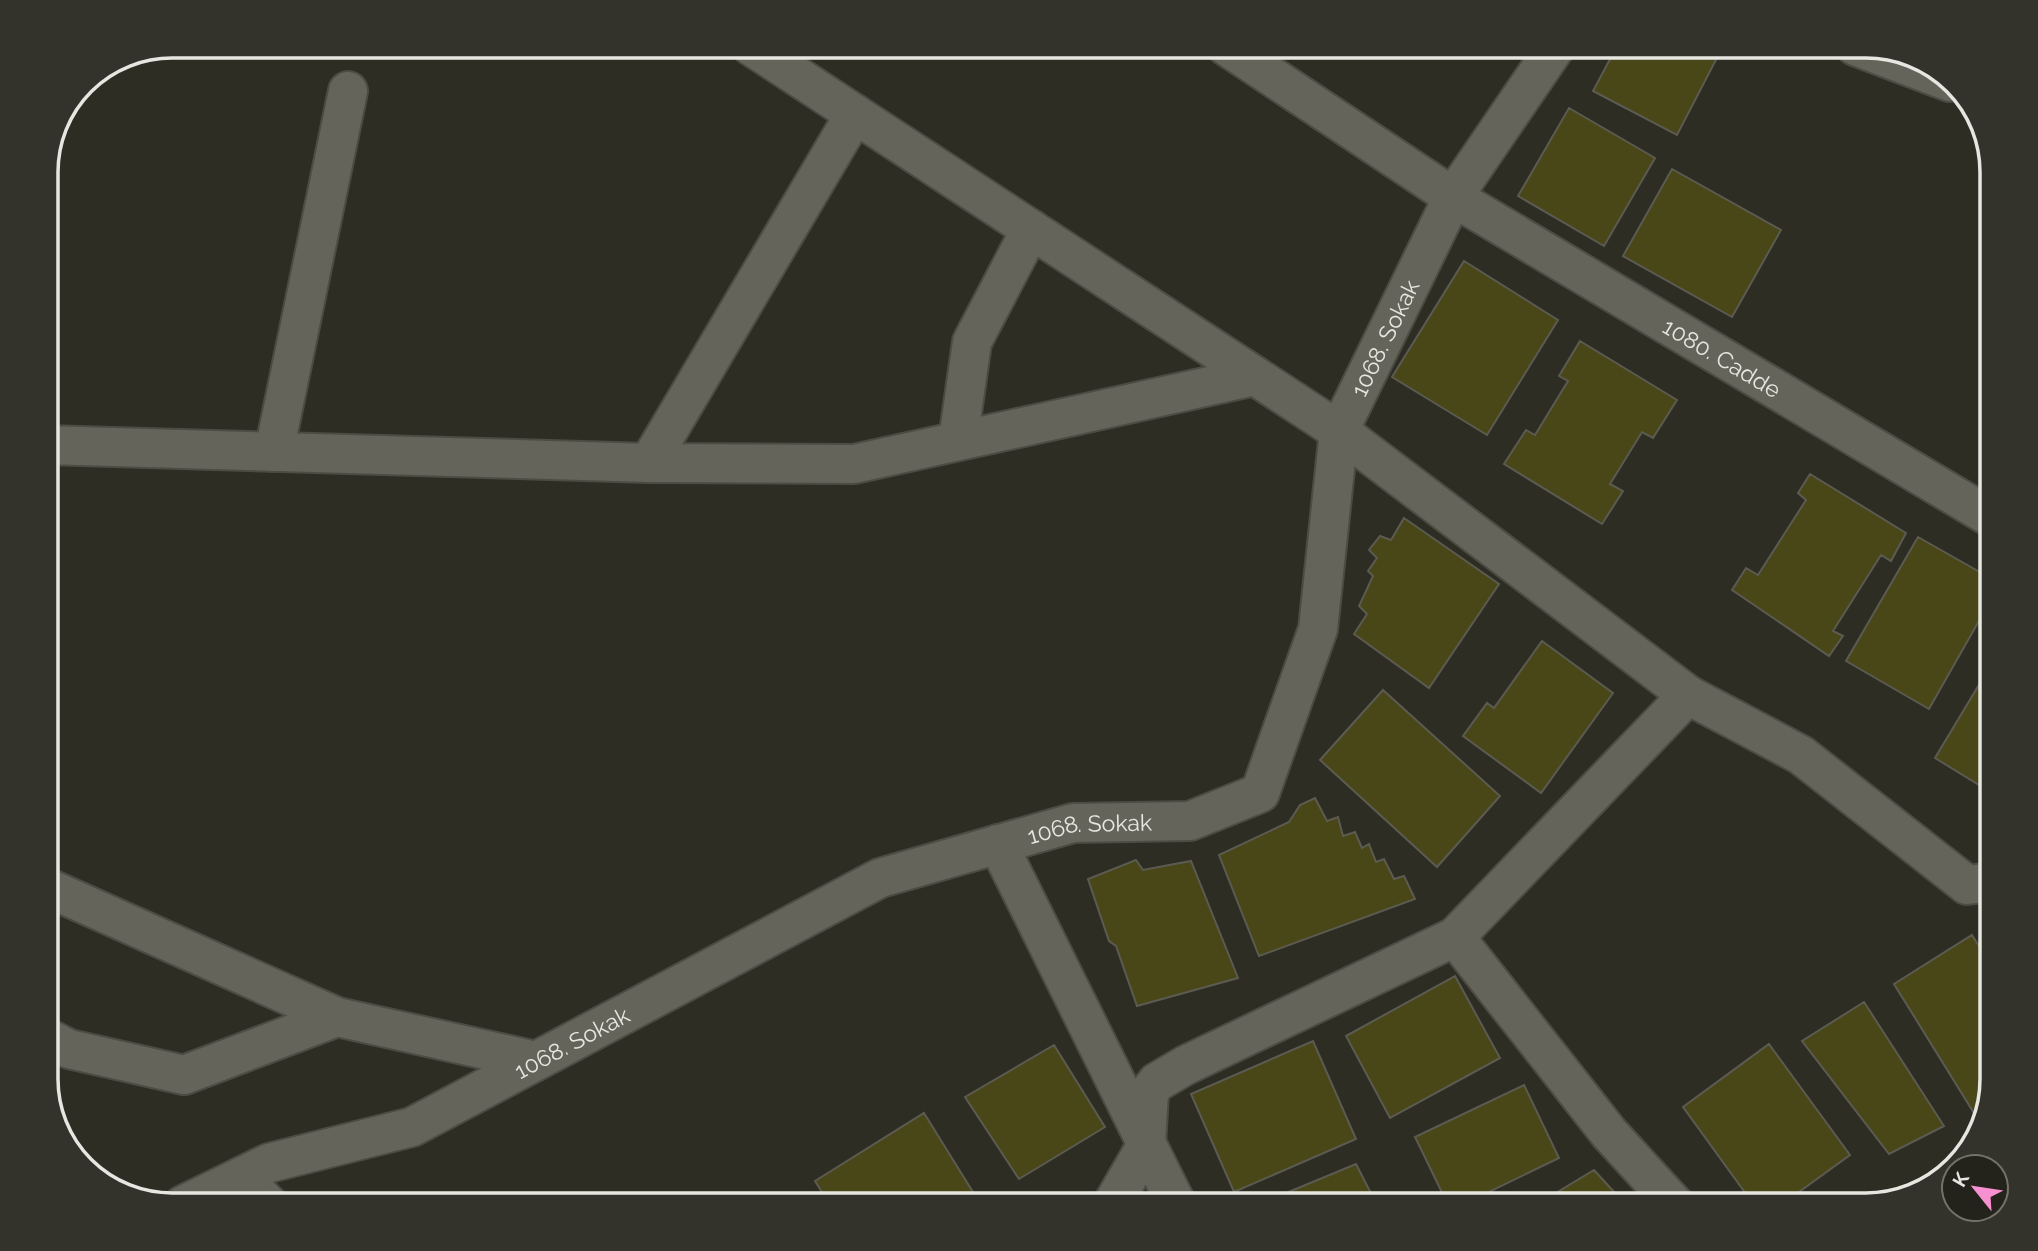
<svg xmlns="http://www.w3.org/2000/svg" width="2038" height="1251" font-family="Raleway,sans-serif">
<style>
.building{fill:#494618;stroke:#5c5b52;stroke-width:2}
.lines{fill:none;stroke-linecap:round;stroke-linejoin:round}
.minor-casing{stroke:#4c4c44;stroke-width:42}
.minor{stroke:#64645a;stroke-width:38}
.labels{text-anchor:middle;dominant-baseline:central;stroke-width:5;stroke-linejoin:round;paint-order:stroke}
.street-label{font-size:23px;fill:#e7e7e1;stroke:#24231b}
.rim{fill:none;stroke:#e7e7e1;stroke-width:3.5}
</style>
<rect width="100%" height="100%" fill="#2d2d24"/>
<path class="building" d="M1617 46H1707L1720 52 1677 135 1593 91Z
M1569 108 1655 158 1604 246 1518 196Z
M1672 169 1781 230 1732 317 1623 256Z
M1464 261 1558 320 1487 435 1392 377Z
M1580 341 1677 400 1653 438 1642 432 1610 484 1623 491 1602 524 1504 464 1526 430 1535 435 1568 381 1559 376Z
M1810 474 1906 533 1891 561 1881 555 1833 631 1843 636 1829 656 1732 590 1746 568 1758 575 1806 500 1798 493Z
M1404 518 1499 584 1429 688 1354 634 1367 614 1359 606 1373 576 1368 571 1377 558 1369 550 1380 536 1391 540Z
M1918 537 1992 579V598L1929 709 1846 661Z
M1542 641 1613 693 1541 793 1463 736 1487 703 1494 708Z
M1992 663V793L1935 758Z
M1383 690 1500 796 1437 867 1320 760Z
M1315 798 1327 821 1338 817 1343 836 1355 832 1362 848 1369 844 1376 862 1384 859 1394 879 1404 876 1415 899 1259 956 1219 855 1289 822 1300 805Z
M1136 860 1143 870 1191 861 1238 978 1137 1006 1116 946 1109 941 1088 879Z
M1972 935 1992 967V1080L1983 1114 1977 1118 1894 984Z
M1455 976 1500 1058 1390 1118 1346 1036Z
M1864 1002 1944 1126 1889 1154 1802 1041Z
M1313 1041 1356 1139 1234 1192 1191 1094Z
M1769 1044 1850 1155 1781 1205H1754L1683 1107Z
M1054 1045 1105 1127 1019 1179 965 1097Z
M1524 1085 1559 1158 1462 1205H1448L1415 1137Z
M924 1113 981 1205H830L815 1181Z
M1356 1164 1377 1205H1257Z
M1594 1170 1626 1205H1536Z"/>
<g class="lines">
<g class="minor-casing">
<g id="minor">
<path d="M751 46 1339 431 1688 695 1801 755 1967 885 1992 882"/>
<path id="s1" d="M1226 46 1453 197 1992 518"/>
<path d="M1855 46 1950 82"/>
<path d="M958 441 972 342 1031 229"/>
<path d="M46 445 649 463 854 464 1255 376"/>
<path d="M274 452 348 91"/>
<path d="M649 463 855 114"/>
<path d="M998 844 1177 1205"/>
<path d="M46 887 337 1017"/>
<path d="M1455 937 1609 1133 1675 1205"/>
<path d="M46 1037 69 1049 184 1075 337 1017 536 1061"/>
<path d="M241 1177 269 1205"/>
<path id="s2" d="M183 1205 269 1163 412 1127 880 878 1073 823 1190 821 1260 793 1318 629 1339 431 1453 197 1556 46"/>
<path d="M1112 1205 1146 1146 1149 1092 1157 1082 1186 1065 1455 937 1688 695"/>
</g>
</g>
<use href="#minor" class="minor"/>
</g>
<g class="labels">
<g class="street-label">
<text stroke="none"><textPath href="#s2" startOffset="1643">1068. Sokak</textPath></text>
<text stroke="none"><textPath href="#s1" startOffset="586">1080. Cadde</textPath></text>
<text stroke="none"><textPath href="#s2" startOffset="990">1068. Sokak</textPath></text>
<text stroke="none"><textPath href="#s2" startOffset="424">1068. Sokak</textPath></text>
</g>
</g>
<path d="M0 0H2038V1251H0ZM172 58H1866A114 114 0 0 1 1980 172V1079A114 114 0 0 1 1866 1193H172A114 114 0 0 1 58 1079V172A114 114 0 0 1 172 58Z" fill="#34332b" fill-rule="evenodd"/>
<path class="rim" d="M172 58H1866A114 114 0 0 1 1980 172V1079A114 114 0 0 1 1866 1193H172A114 114 0 0 1 58 1079V172A114 114 0 0 1 172 58Z"/>
<g transform="translate(1975 1188) rotate(300)"><circle r="33" fill="#24231b" stroke="#72716a" stroke-width="2"/>
<path d="M0-5L12 26L0 18L-12 26Z" fill="#f690d0"/>
<text y="-10" font-size="19" font-weight="bold" text-anchor="middle" fill="#e7e7e1">K</text>
</g>
</svg>
